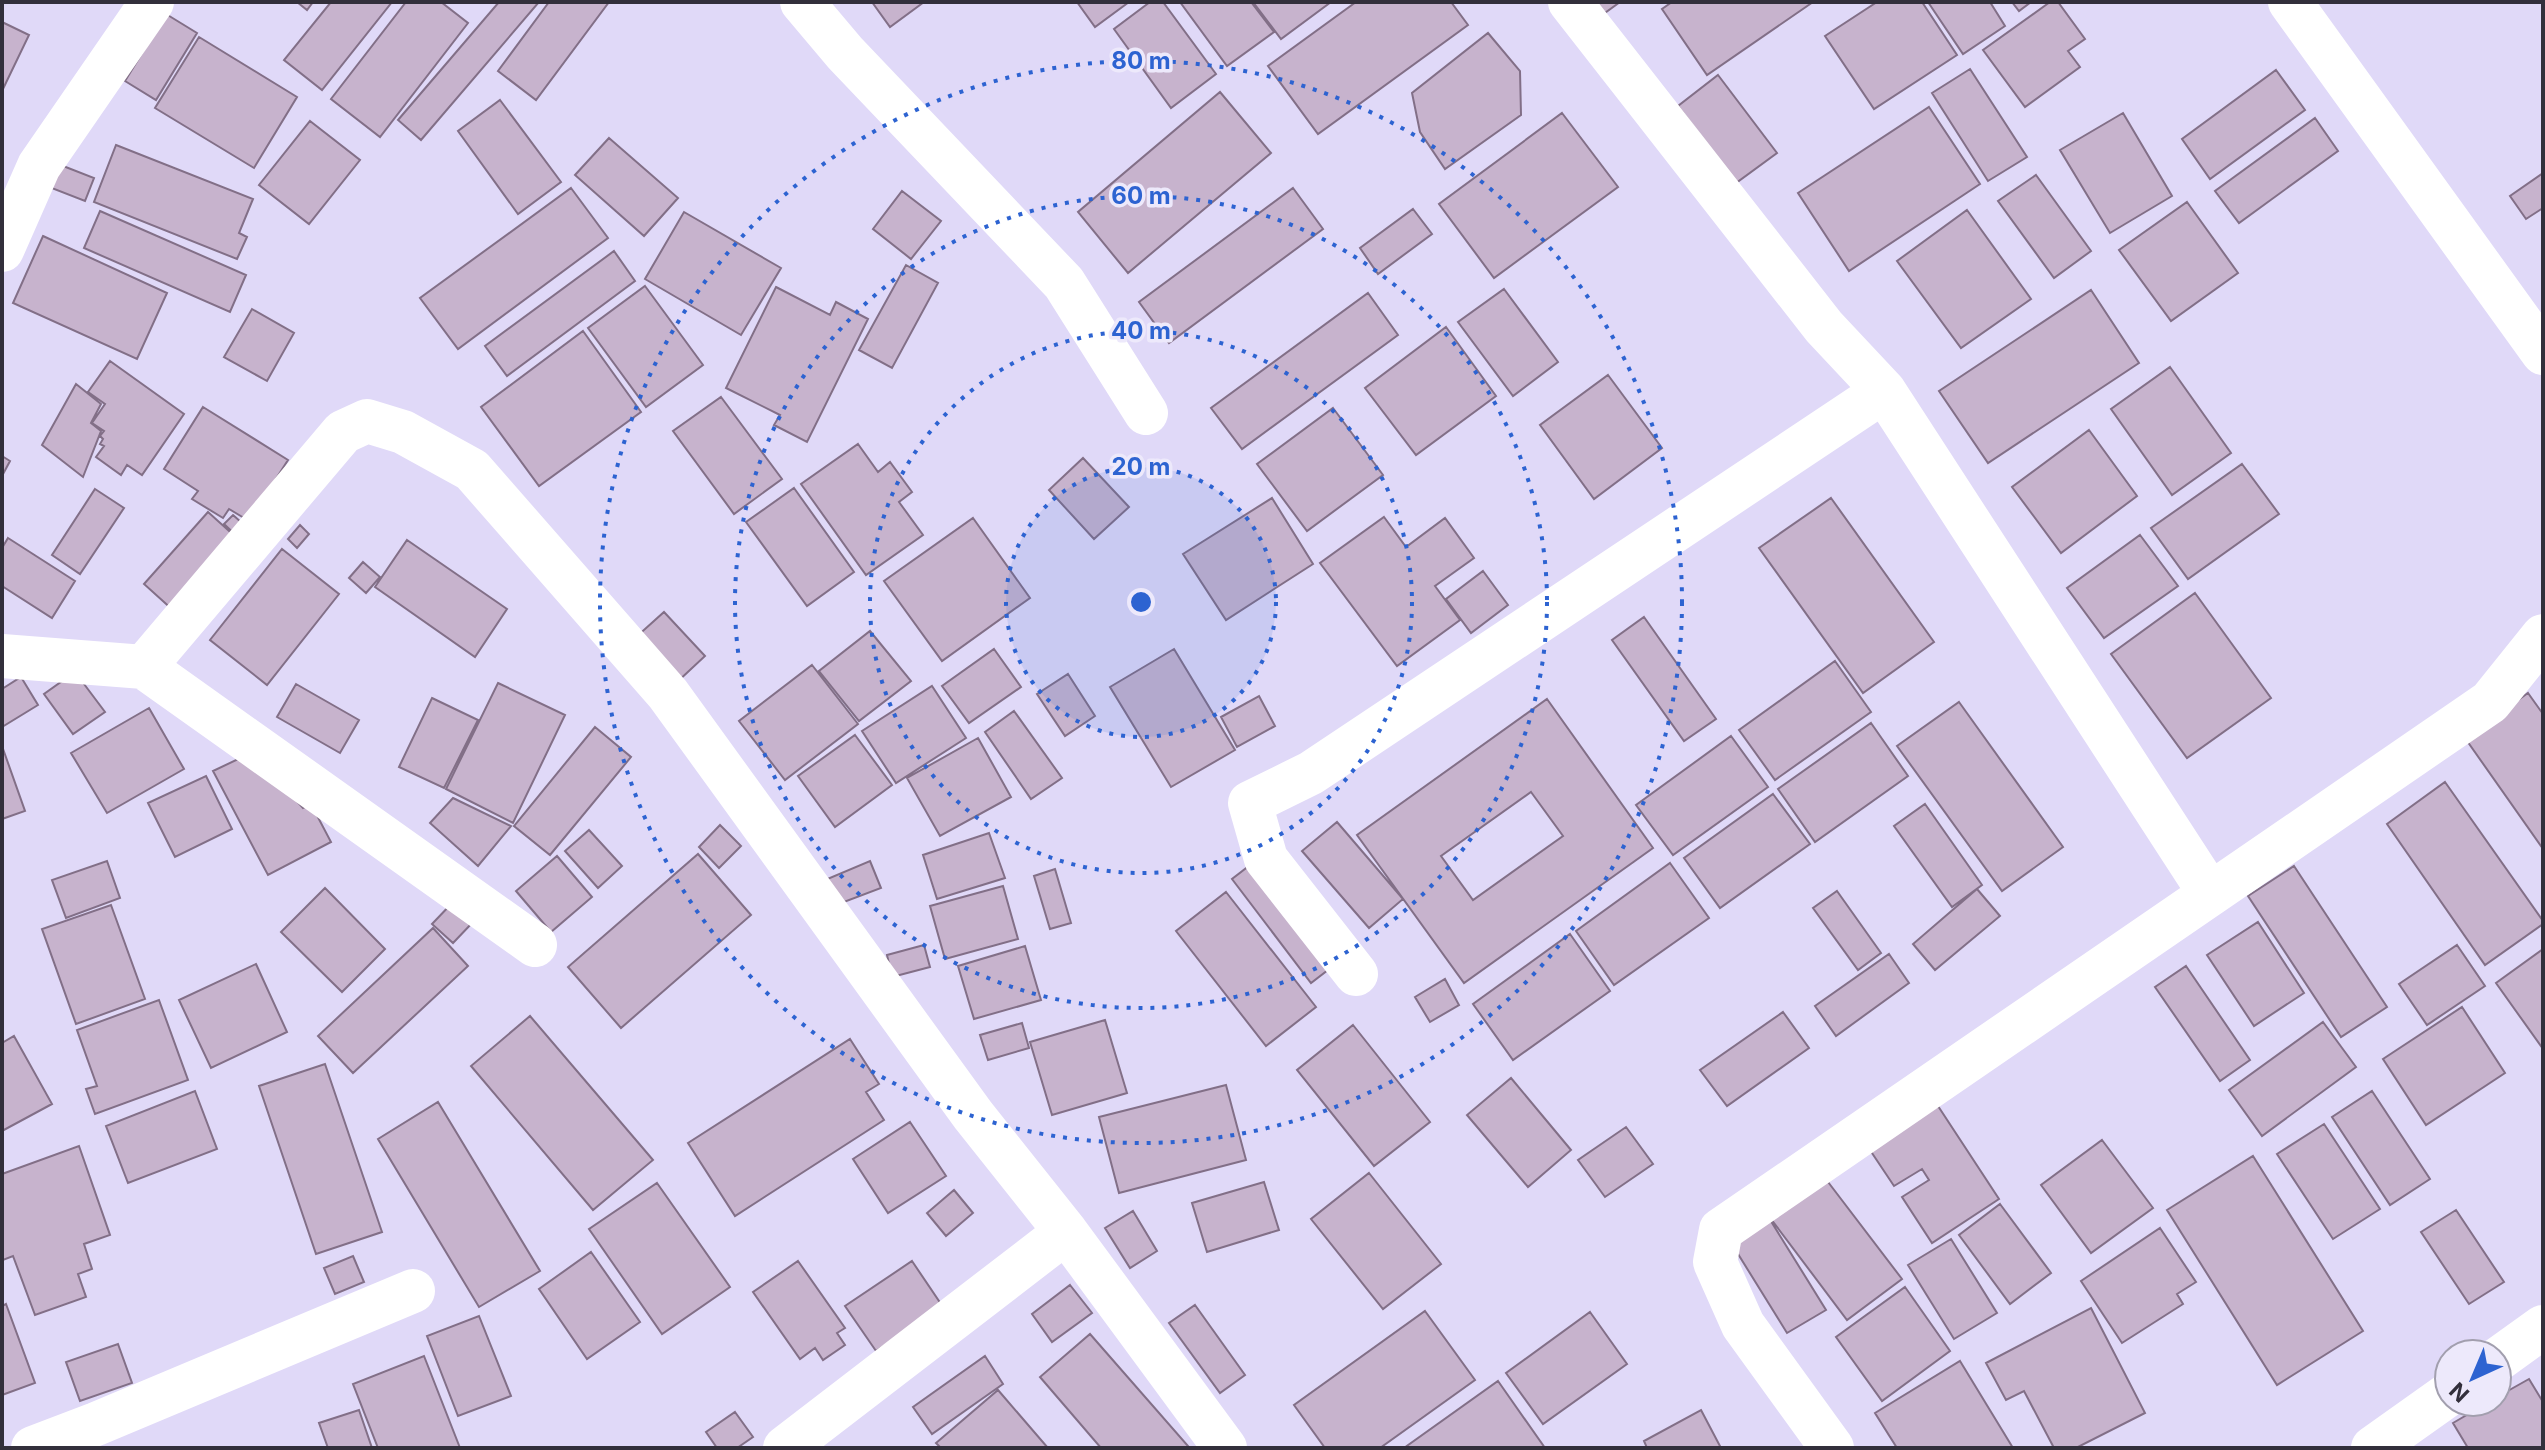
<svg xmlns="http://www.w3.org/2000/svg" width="2545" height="1450" font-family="Inter,sans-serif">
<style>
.building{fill:#c7b3cd;stroke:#826f87;stroke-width:2;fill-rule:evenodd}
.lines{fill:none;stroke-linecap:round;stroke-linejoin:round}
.street{stroke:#fff;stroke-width:44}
.ring{fill:none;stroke:#2d63d1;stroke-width:4;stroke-dasharray:4 8}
.centre{fill:#2d63d1;stroke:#ede9fb;stroke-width:4}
.ring-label{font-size:24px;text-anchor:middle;font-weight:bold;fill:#2d63d1;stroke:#ede9fb;stroke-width:7;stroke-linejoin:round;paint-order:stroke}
</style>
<rect width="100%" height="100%" fill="#e0d9f8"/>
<path class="building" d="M297 2H313L307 10Z
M331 2H392L322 90 284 60Z
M406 2H441L468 23 380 137 331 99Z
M499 2H539L421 140 398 120Z
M549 2H609L536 100 498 71Z
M872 2H924L890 27Z
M1077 2H1129L1095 27Z
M1150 2H1163L1216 74 1171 108 1114 29Z
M1180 2H1251L1274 32 1227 66Z
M1253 2H1331L1281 39Z
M1356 2H1451L1468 25 1318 134 1268 66Z
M1593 2H1620L1602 15Z
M1672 2H1813L1707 75 1662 9Z
M1877 2H1922L1957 55 1874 109 1825 36Z
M1928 2H1990L2005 26 1963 54Z
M2012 2H2031L2019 11Z
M2050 2H2058L2085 39 2068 51 2080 67 2025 107 1983 50Z
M166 14 197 33 156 100 125 81Z
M2 22 29 35 2 91Z
M1488 33 1520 71 1521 115 1445 169 1420 132 1412 93Z
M199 37 297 97 254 168 155 108Z
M1970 69 2027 157 1988 181 1932 93Z
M2276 70 2305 110 2210 179 2182 139Z
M1718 75 1777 153 1736 183 1678 106Z
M1220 92 1271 153 1128 273 1078 212Z
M500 100 561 182 518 214 458 131Z
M1929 107 1980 184 1849 271 1798 193Z
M1562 113 1618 187 1494 278 1439 204Z
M2123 113 2172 196 2110 233 2060 150Z
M2315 118 2338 151 2239 223 2215 191Z
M310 121 360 160 309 224 259 185Z
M609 138 678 198 644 236 575 175Z
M116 145 253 199 239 233 247 237 237 259 94 202Z
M58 164 94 178 85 201 49 187Z
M2543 173V208L2526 219 2510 196Z
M2036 175 2091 251 2054 278 1998 201Z
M571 188 608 238 458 349 420 298Z
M1293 188 1323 229 1169 343 1139 302Z
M902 191 941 221 911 259 873 229Z
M2187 202 2238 273 2171 321 2119 250Z
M1413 209 1432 234 1378 274 1360 248Z
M1967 210 2031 299 1961 348 1897 261Z
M100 211 246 275 230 312 84 248Z
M684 212 781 268 741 335 645 279Z
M43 236 167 293 137 359 13 303Z
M614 251 635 281 507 376 485 346Z
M906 265 938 283 892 368 859 350Z
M645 286 703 365 646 407 588 328Z
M776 287 830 315 836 302 868 319 807 442 774 425 780 415 726 388Z
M1504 289 1558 362 1513 396 1458 322Z
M2091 290 2139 363 1988 463 1939 391Z
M1368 293 1398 335 1242 449 1211 408Z
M252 309 294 333 267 381 224 357Z
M1446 327 1496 396 1416 455 1365 388Z
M583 331 641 412 539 486 481 407Z
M110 361 184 414 142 475 127 465 121 475 96 457 104 446 100 444 103 439 100 436 104 431 92 423 105 404 88 392Z
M2170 367 2231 453 2172 495 2111 409Z
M1608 375 1662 448 1594 499 1540 425Z
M76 384 101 404 91 423 101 431 83 477 42 445Z
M721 397 782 479 734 514 673 431Z
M203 407 288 460 249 521 229 509 223 518 192 499 198 491 164 469Z
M1333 408 1383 475 1307 531 1257 464Z
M2089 430 2137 496 2061 553 2012 487Z
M858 444 878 472 890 462 912 492 899 502 923 535 866 575 801 484Z
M2 456 10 461 2 476Z
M1083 458 1129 507 1094 539 1049 490Z
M2242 464 2279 514 2188 579 2151 528Z
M794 488 854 572 807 606 746 522Z
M95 489 124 508 80 574 52 555Z
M1272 498 1313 564 1226 620 1183 554Z
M1831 498 1934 642 1863 693 1759 548Z
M208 512 238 539 174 611 144 584Z
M233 515 250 530 241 540 224 524Z
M1384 517 1406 547 1445 518 1474 558 1435 586 1460 620 1397 666 1320 563Z
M973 518 1030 598 942 661 884 581Z
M300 525 309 534 297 548 288 539Z
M2140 535 2178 586 2104 638 2067 588Z
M8 538 75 581 52 618 2 586V548Z
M407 540 507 609 475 657 375 587Z
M282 549 339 594 267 685 210 640Z
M363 562 380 577 366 593 349 578Z
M1483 571 1508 605 1471 633 1446 599Z
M2195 593 2271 698 2187 758 2111 654Z
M664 612 705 656 676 683 635 638Z
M1644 617 1716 719 1684 741 1612 640Z
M870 631 911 681 859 721 819 671Z
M994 649 1021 687 969 723 942 686Z
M1174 649 1235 750 1171 787 1110 687Z
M1835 661 1871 712 1775 780 1739 730Z
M812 665 858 724 785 780 739 721Z
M75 672 105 712 73 734 44 694Z
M1068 674 1095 716 1065 736 1037 694Z
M21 677 38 705 2 727V689Z
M498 683 565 715 513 823 446 789Z
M296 684 359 720 340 753 277 717Z
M932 686 966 738 896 783 862 731Z
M2528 693 2543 714V849L2465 738Z
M1259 696 1275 726 1237 747 1221 717Z
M432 698 478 720 444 788 399 767Z
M1547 699 1653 848 1464 983 1357 835ZM1531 792 1563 836 1473 900 1441 856Z
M1959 702 2063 847 2002 891 1897 746Z
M149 708 184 769 107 813 71 753Z
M1014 711 1062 778 1031 799 985 732Z
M1871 723 1908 776 1815 842 1778 789Z
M595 727 631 757 550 855 514 826Z
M855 735 892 785 835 827 798 776Z
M1731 736 1768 787 1673 855 1636 805Z
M978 738 1011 797 940 836 907 778Z
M2 746 25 811 2 819Z
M253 752 303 808 311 804 331 842 268 875 213 771Z
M206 776 232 829 175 857 148 803Z
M2445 782 2543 921V924L2485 965 2387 824Z
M1773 794 1810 844 1720 908 1684 858Z
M453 798 511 826 478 866 430 823Z
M1925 804 1982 885 1952 907 1894 826Z
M1337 822 1403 899 1369 928 1302 851Z
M720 825 741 846 719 868 699 847Z
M589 830 622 866 598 888 565 851Z
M989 833 1005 878 937 899 923 855Z
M698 854 751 915 621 1028 568 967Z
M557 856 592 897 551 932 516 891Z
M1258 859 1337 963 1311 983 1232 879Z
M107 861 120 898 66 918 52 880Z
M870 861 881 888 836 905 825 880Z
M1670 863 1709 918 1614 985 1576 931Z
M2294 866 2387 1007 2341 1037 2248 896Z
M1055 869 1071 923 1050 929 1034 876Z
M1003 886 1018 939 945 959 930 906Z
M325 888 385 949 342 992 281 932Z
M1977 889 2000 916 1935 970 1913 944Z
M1837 891 1881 953 1858 970 1813 908Z
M1226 892 1316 1007 1266 1046 1176 931Z
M454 901 474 921 453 943 432 924Z
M111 905 145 999 76 1024 42 929Z
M2258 922 2304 993 2254 1026 2207 955Z
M433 928 468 966 353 1073 318 1036Z
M1570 934 1610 991 1513 1060 1473 1004Z
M924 945 930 967 892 977 887 955Z
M2457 945 2485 986 2427 1025 2399 984Z
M1025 946 1041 1000 974 1019 958 966Z
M2543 949V1049L2496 983Z
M1889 954 1909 983 1836 1036 1815 1006Z
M256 964 287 1032 211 1068 179 1000Z
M2186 966 2250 1060 2220 1081 2155 987Z
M1445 979 1459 1005 1430 1022 1415 997Z
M159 1000 188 1080 95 1114 86 1089 97 1086 77 1030Z
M2462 1007 2505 1073 2426 1125 2383 1059Z
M1783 1012 1809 1048 1727 1106 1700 1070Z
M530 1016 653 1160 593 1210 471 1066Z
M1105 1020 1127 1093 1052 1115 1030 1042Z
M2323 1022 2356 1067 2262 1136 2229 1090Z
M1022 1023 1029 1048 988 1060 980 1035Z
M1353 1025 1430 1122 1374 1166 1297 1070Z
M14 1036 52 1104 2 1131V1043Z
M850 1039 879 1084 866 1092 884 1120 735 1216 688 1143Z
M325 1064 382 1232 316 1254 259 1086Z
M1511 1078 1571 1150 1528 1187 1467 1115Z
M1226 1085 1246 1160 1119 1193 1099 1117Z
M195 1091 217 1149 128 1183 106 1126Z
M2372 1091 2430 1179 2390 1205 2332 1117Z
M438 1102 540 1271 479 1307 378 1139Z
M1938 1106 1999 1199 1932 1243 1902 1197 1929 1180 1922 1169 1894 1186 1870 1150Z
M910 1122 946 1176 888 1213 853 1159Z
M2324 1124 2380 1209 2333 1239 2277 1154Z
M1626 1127 1653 1164 1605 1197 1578 1160Z
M2102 1140 2153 1208 2091 1253 2041 1185Z
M79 1146 110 1235 84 1244 92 1269 78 1274 86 1297 35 1315 13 1256 3 1260 2 1256V1174Z
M2253 1156 2363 1331 2277 1385 2167 1210Z
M1369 1173 1441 1264 1383 1309 1311 1219Z
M1825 1178 1902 1279 1847 1320 1771 1219Z
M1264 1182 1279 1230 1207 1252 1192 1203Z
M657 1183 730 1287 662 1334 589 1229Z
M954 1190 973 1213 946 1236 927 1213Z
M2000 1204 2051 1273 2010 1304 1959 1235Z
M2456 1210 2504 1282 2469 1304 2421 1232Z
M1133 1211 1157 1251 1130 1268 1105 1228Z
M1769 1218 1826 1310 1787 1333 1730 1241Z
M2160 1228 2196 1282 2177 1294 2183 1304 2122 1343 2081 1281Z
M1951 1239 1997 1313 1954 1339 1908 1265Z
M591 1252 640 1322 587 1359 539 1289Z
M353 1256 364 1282 335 1294 324 1268Z
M798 1261 845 1328 837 1333 845 1345 823 1360 815 1348 800 1359 753 1292Z
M912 1261 943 1307 876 1351 845 1306Z
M1070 1285 1092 1313 1052 1342 1032 1314Z
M1905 1287 1950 1351 1882 1401 1836 1337Z
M6 1304 35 1383 2 1395V1306Z
M1195 1305 1245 1375 1220 1393 1169 1323Z
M2091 1308 2145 1413 2076 1448H2054L2024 1391 2006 1400 1986 1363Z
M1425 1311 1475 1380 1380 1448H1325L1294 1405Z
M1590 1312 1627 1364 1543 1424 1506 1373Z
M479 1316 511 1396 458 1416 427 1336Z
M1090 1334 1188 1446 1185 1448H1101L1040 1377Z
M118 1344 132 1383 80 1401 66 1362Z
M424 1356 460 1448H378L353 1384Z
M985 1356 1003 1384 932 1434 913 1407Z
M1960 1361 2013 1448H1897L1875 1413Z
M2529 1379 2543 1402V1448H2468L2453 1423 2489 1402H2497V1397Z
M1498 1381 1545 1448H1404Z
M998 1390 1048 1448H941L936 1443Z
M359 1410 372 1448H328L319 1423Z
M1701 1410 1721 1448H1647L1644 1441Z
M735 1412 753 1437 737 1448H717L706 1432Z"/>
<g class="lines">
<path class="street" d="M802 2 845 53 1064 283 1146 413
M1570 2 1824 327 1884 391 2209 892
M2290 2 2543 353
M2 250 39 166 152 2
M2 656 144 667 535 945
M144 667 343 432 367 421 403 432 472 470 668 694 973 1115 1066 1232 1225 1448
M1356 974 1266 859 1250 803 1311 773 1884 391
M2497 1360 2543 1327
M33 1448 96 1424 413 1291
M785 1448 1066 1232
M1832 1448 1743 1325 1715 1262 1721 1230 2490 702 2543 636
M2373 1448 2449 1394"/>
</g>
<circle cx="1141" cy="602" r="135" fill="#2d63d1" fill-opacity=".12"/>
<g class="ring">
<circle cx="1141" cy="602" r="135"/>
<circle cx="1141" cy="602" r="271"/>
<circle cx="1141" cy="602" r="406"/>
<circle cx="1141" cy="602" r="541"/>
</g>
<circle cx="1141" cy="602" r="12" class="centre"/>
<g class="ring-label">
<text x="1141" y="69">80 m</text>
<text x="1141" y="204">60 m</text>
<text x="1141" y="339">40 m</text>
<text x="1141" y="475">20 m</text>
</g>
<rect width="2545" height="1450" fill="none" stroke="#322f3b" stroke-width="8"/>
<g transform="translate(2473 1378) rotate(224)"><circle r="38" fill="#ede9fb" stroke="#a29fae" stroke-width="2"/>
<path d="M0-6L14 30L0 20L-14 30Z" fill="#2d63d1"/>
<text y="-12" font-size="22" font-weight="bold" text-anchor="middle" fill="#322f3b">N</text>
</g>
</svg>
